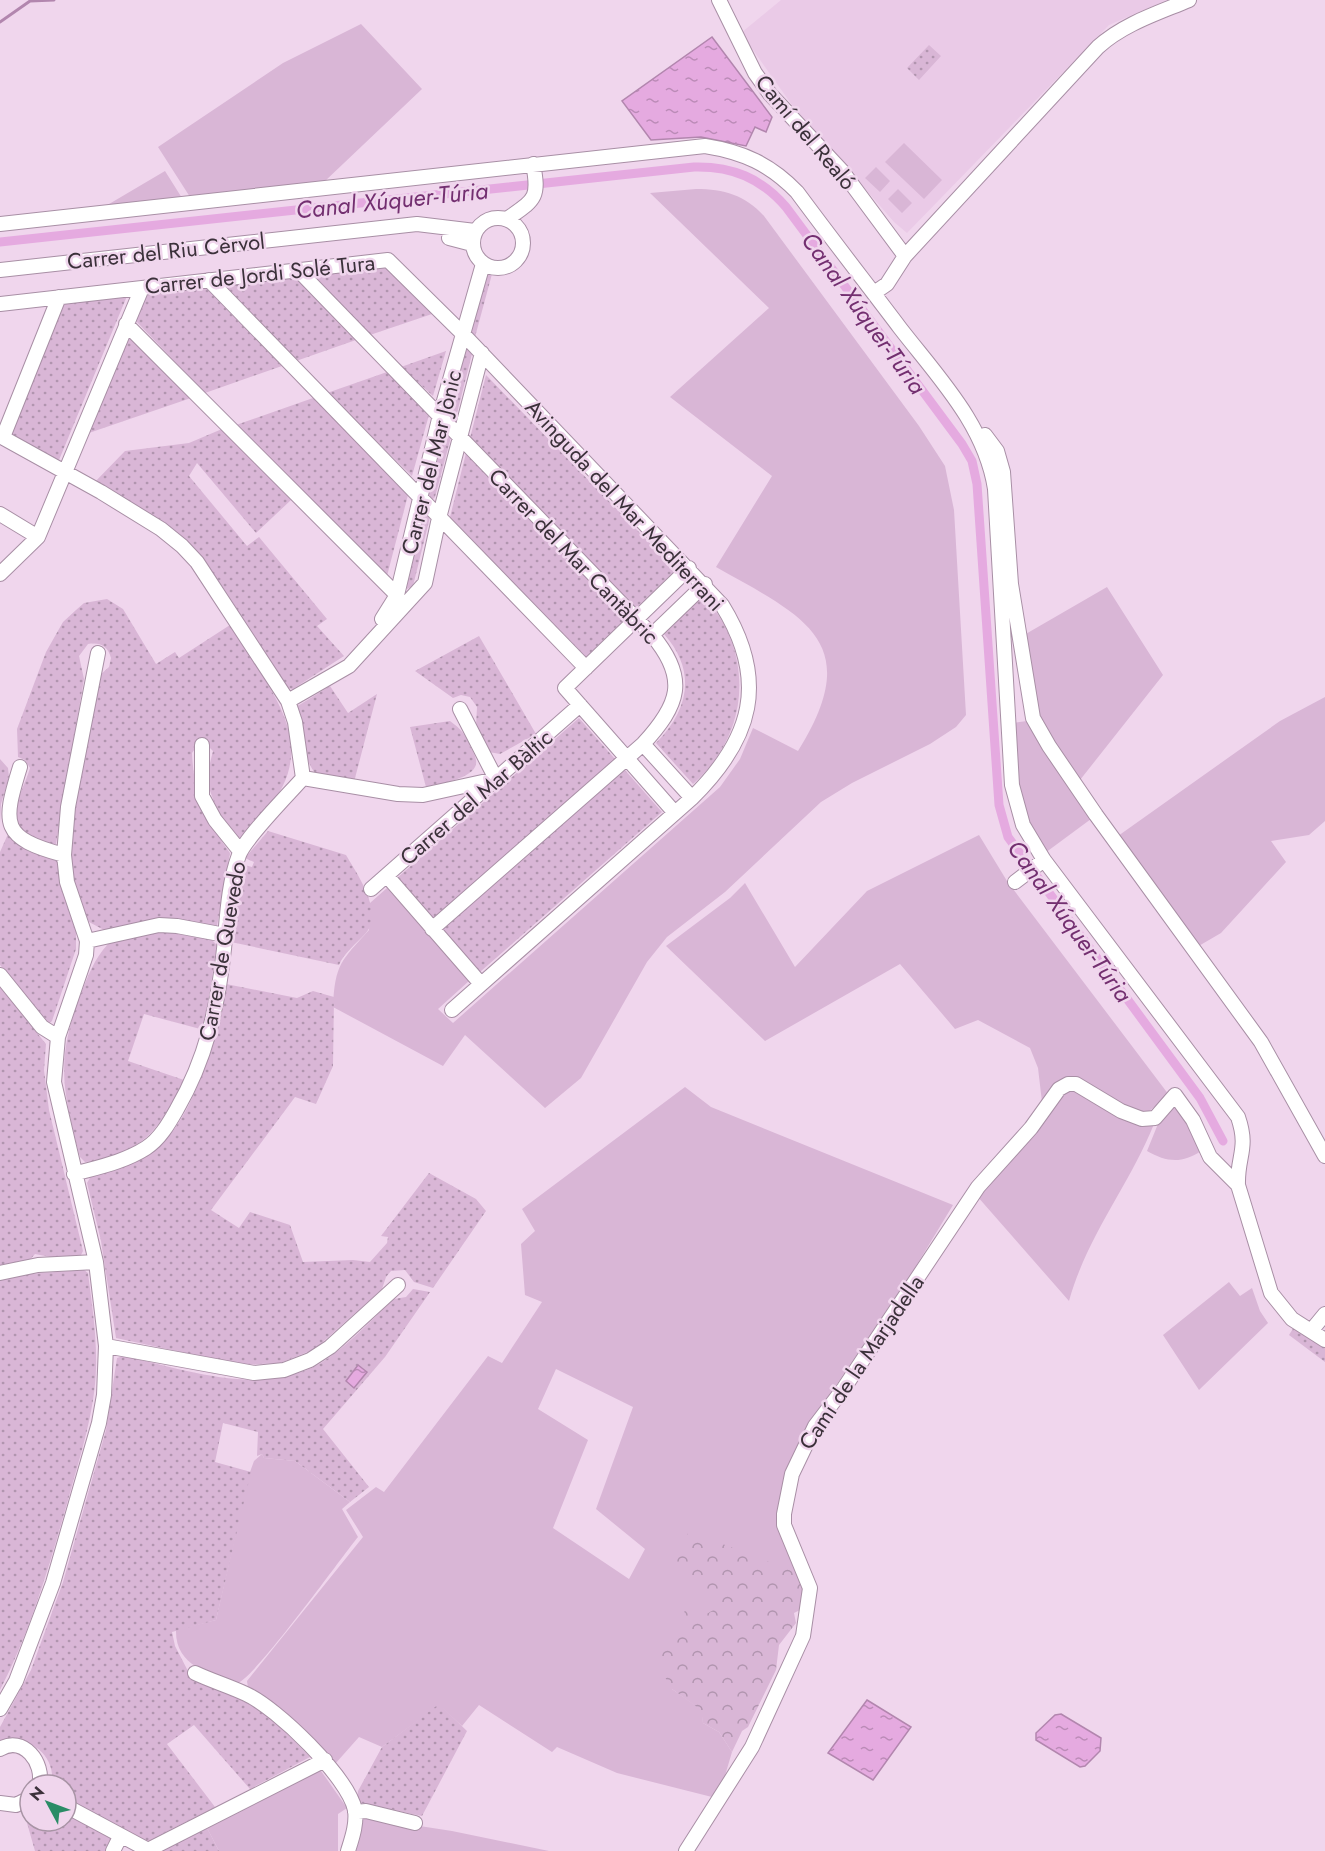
<svg xmlns="http://www.w3.org/2000/svg" width="1325" height="1851" font-family="Jost,sans-serif">
<style>
.built{fill:#eacae7}
.grass{fill:#d9b6d6;fill-rule:evenodd}
.forest{fill:url(#forest-crowns)}
.park{fill:url(#park-dots)}
.water{fill:url(#water-ripples);stroke:#b286ae;stroke-width:1.5}
.lines{fill:none;stroke-linecap:round;stroke-linejoin:round}
.stream{stroke:#b286ae;stroke-width:3}
.canal{stroke:#e5aae0;stroke-width:9}
.minor-casing{stroke:#a88fa5;stroke-width:16}
.minor{stroke:#fff;stroke-width:14}
.labels{text-anchor:middle;dominant-baseline:central;stroke-width:5;stroke-linejoin:round;paint-order:stroke}
.street-label{font-size:22px;fill:#3b313a;stroke:#f0d6ed}
.water-label{font-size:24px;font-style:italic;fill:#732f70;stroke:#f0d6ed}
</style>
<defs>
<pattern id="forest-crowns" width="20" height="18" patternUnits="userSpaceOnUse" patternTransform="scale(1.5)"><rect width="20" height="18" fill="#d9b6d6"/><path d="M2 6a3 3 0 1 1 6 0M12 15a3 3 0 1 1 6 0" fill="none" stroke="#b195af"/></pattern>
<pattern id="park-dots" width="8" height="8" patternUnits="userSpaceOnUse" patternTransform="scale(1.5)"><rect width="8" height="8" fill="#d9b6d6"/><path d="M2 2h.1M6 6h.1" fill="none" stroke="#b195af" stroke-width="1.8" stroke-linecap="round"/></pattern>
<pattern id="water-ripples" width="26" height="14" patternUnits="userSpaceOnUse" patternTransform="scale(1.5)"><rect width="26" height="14" fill="#e5aae0"/><path d="M2 4q2-2 4 0t4 0M15 11q2-2 4 0t4 0" fill="none" stroke="#bb8bb7"/></pattern>
</defs>
<rect width="100%" height="100%" fill="#f0d6ed"/>
<path class="built" d="M781 0H1167L1109 25 907 233 894 222 792 105 741 33Z"/>
<path class="grass" d="M361 24 422 89 324 182 190 197 158 147 283 63Z
M904 143 942 180 924 199 885 162Z
M876 167 890 181 880 192 865 178Z
M165 171 182 198 104 207Z
M696 189C724 189 745 195 764 216L919 426 945 466 954 510 966 715 956 727 930 744 852 783 821 802 725 892 667 937 647 962 581 1078 545 1108 465 1035 443 1066 333 1007C335 964 341 961 369 930L370 903 387 888 469 981 438 1009 453 1023 720 787 740 759 753 728 798 751C866 642 805 617 716 567L772 476 670 397 769 308 650 193Z
M898 189 912 203 902 213 888 199Z
M1107 587 1163 675 1080 780 1038 719 1024 635Z
M1325 697V821L1309 835 1271 841 1286 862 1221 933 1197 947 1118 836 1280 721Z
M1027 721 1067 786 1091 819 1045 853C1018 815 1017 767 1013 723Z
M979 835 1007 881 1169 1095 1148 1112 1138 1114 1082 1084 1042 1102 1038 1068 1030 1048 978 1020 955 1029 900 964 765 1041 666 946 730 898 745 883 795 967 867 891Z
M685 1087 711 1107 953 1205 913 1271 812 1421 788 1466 781 1502 800 1574 708 1613 672 1689 702 1710 703 1723 719 1732 732 1752 724 1779 712 1797 617 1773 557 1747 552 1752 479 1705 462 1726 439 1705 382 1747 359 1737 335 1764 290 1716 248 1688 247 1681 363 1537 346 1510 376 1487 384 1492 488 1356 502 1363 542 1302 525 1295 521 1244 535 1231 522 1209ZM556 1369 633 1407 596 1509 645 1549 629 1579 553 1528 588 1440 538 1409Z
M1070 1089 1154 1124C1129 1186 1087 1236 1069 1301L977 1196 1052 1103Z
M1175 1103 1194 1130 1201 1151C1182 1164 1166 1162 1147 1151L1162 1114Z
M1229 1282 1240 1296 1252 1288 1260 1311 1268 1323 1199 1390 1163 1335Z
M262 1454 264 1458 295 1461 350 1502 342 1509 358 1537C340 1559 254 1680 236 1684 209 1673 175 1666 176 1630L216 1620 250 1472 254 1461Z
M319 1768 347 1808 338 1814V1851H219L206 1826Z
M361 1817 452 1831 549 1851H355Z"/>
<path class="forest" d="M689 1531 800 1574 805 1600 802 1609 794 1613 796 1623 779 1645 776 1670 748 1727 742 1731 732 1752 719 1732 703 1723 701 1710 672 1689 655 1660 686 1609 708 1613 721 1606 674 1563Z"/>
<path class="park" d="M929 45 941 56 919 80 907 68Z
M386 267 432 314 370 335 315 278 318 273Z
M484 272 492 274 475 337 469 336Z
M295 277 356 340 296 361 226 288 228 283Z
M205 287 282 366 205 393 135 320 145 294Z
M127 296 59 460 9 434 63 301Z
M129 336 191 398 86 434 126 338Z
M468 349 472 354 456 417 452 420 448 415 464 353Z
M446 351 433 396 401 367Z
M387 372 429 415 412 476 327 393Z
M486 375 676 570 636 608 470 438Z
M313 398 408 495 387 576 236 425Z
M222 429 291 500 256 533 197 463 189 476 247 546 259 537 327 619 317 626 344 656 293 689 286 688C258 649 238 605 208 567L92 485 125 451 189 443Z
M446 432 451 437 435 497 432 500 427 495Z
M466 453 626 618 586 657 450 517Z
M427 512 430 517 413 586 407 589 405 587 422 515Z
M703 595C755 652 751 733 693 784L656 743C689 710 697 671 664 634Z
M107 599 123 609 156 664 175 652 179 658 230 625C266 687 326 743 265 812 257 821 250 831 240 839L235 837 217 810 209 788V767L213 751 207 745 197 746 192 753C194 796 205 818 230 853L217 926 155 919 104 930 89 922C81 902 71 882 70 860 68 806 89 731 99 676L109 667 111 658C108 646 100 642 88 644L79 656 84 679 56 844C48 845 42 841 34 838 0 823 23 792 30 768L25 760 18 757 17 729 46 652 63 622 76 610 84 603Z
M479 636 536 734 500 754 489 752 476 726 477 707 470 697 461 695 453 698 415 671Z
M330 686 348 713 377 694 354 782 316 774C302 759 303 728 296 707Z
M579 718 615 759 433 919 397 878Z
M450 721C461 729 465 734 470 746 473 752 477 758 476 764 474 778 438 785 426 787L410 727Z
M0 759 8 768 9 777 1 804 0 823Z
M624 769 662 812 480 972 442 930Z
M268 831 346 855C357 874 384 912 366 933 357 943 344 953 339 965L231 942 234 903 241 864 252 867 254 862 245 858Z
M8 834 28 851 57 861 62 891 76 929V949L52 1021 49 1023 0 965V852Z
M166 932 212 940 217 945 204 1030 144 1014 128 1061 184 1080C164 1118 152 1145 108 1157 100 1159 93 1162 85 1162L80 1157C63 1090 55 1063 80 996 88 976 94 959 108 944 117 936 154 933 166 932Z
M226 984 297 998 313 991 334 997 333 1066 316 1104 295 1097 211 1210 239 1228 250 1212 290 1225 303 1262 353 1260 370 1262 387 1243 388 1237 381 1236 429 1173 476 1199 486 1211 433 1288 414 1282 405 1270 391 1271 386 1277 382 1289 315 1349 280 1363 241 1365 116 1338 101 1241 87 1183 91 1176C111 1170 133 1165 151 1153 195 1122 217 1034 226 984Z
M0 987 46 1044 44 1070 49 1110 83 1251 80 1257H50L35 1254 27 1263 0 1268Z
M84 1270 88 1273C92 1305 97 1336 96 1368 95 1410 81 1453 70 1493 51 1560 32 1628 0 1690V1276Z
M413 1289 430 1292 385 1357 323 1429 369 1487 350 1502 295 1461 264 1458 262 1454 257 1456 258 1432 223 1423 215 1462 251 1472 216 1620 172 1632 175 1646 189 1673 266 1713 310 1757 250 1789 194 1725 167 1744 215 1807 146 1842 66 1799V1785H52C56 1753 29 1736 0 1740V1727L31 1670 63 1582 106 1430 117 1358 123 1356C186 1369 260 1398 321 1363 348 1346 371 1320 394 1299L406 1297Z
M1294 1327 1325 1345V1362L1289 1335Z
M439 1704 467 1731 422 1816 357 1802 358 1791 382 1747Z
M66 1813 113 1840 105 1851H35L25 1816 30 1814V1821H66Z
M206 1826 219 1851H157Z"/>
<path class="water" d="M712 37 772 117 766 132 755 127 746 146 701 137 651 140 622 101Z
M358 1365 367 1372 354 1388 346 1381Z
M867 1700 911 1727 873 1780 828 1753Z
M1061 1714 1101 1738 1100 1751 1085 1766 1080 1767 1036 1740V1733L1055 1715Z"/>
<g class="lines">
<path class="stream" d="M0 22 30 1 54 0"/>
<path class="canal" d="M0 242 694 167C732 166 761 178 786 207L962 444 972 461 977 484 999 805 1008 837 1200 1098 1223 1141"/>
<g class="minor-casing">
<path id="minor" d="M719 0 755 73 770 94 842 171 905 256
M473 243a25 25 0 1 1 50 0a25 25 0 1 1-50 0Z
M507 219C534 200 540 199 533 164
M0 224 705 146C743 152 770 164 797 192 831 238 866 283 900 328 938 377 985 425 995 489L1012 785 1023 825 1044 860 1238 1117C1249 1149 1237 1156 1238 1185L1271 1293 1292 1319 1325 1340
M449 238 472 244
M0 270 417 224 475 231
M298 270 652 635C689 679 679 705 643 744L432 929
M209 280 586 668
M874 293 887 284 905 256 1098 47C1123 24 1158 13 1189 0
M0 304 388 260 464 335 722 605C769 681 752 739 692 798L452 1010
M126 324 397 595
M985 435 997 451 1003 472 1011 584 1033 718 1049 746 1096 815 1261 1042 1325 1156
M0 436 101 492 161 529 182 546 197 562 288 701 295 722 303 778
M3 437 59 297
M0 514 38 537
M0 574 38 537 142 288
M382 619 397 595 440 415 483 264
M652 635 705 584
M288 701 349 666 425 583 439 518 482 353
M643 744 692 798
M202 745V796L215 820 240 851
M20 767C2 825 1 838 64 855
M675 813 565 688 689 568
M387 876 481 984
M1015 882 1044 860
M371 889 580 705
M87 941 159 925 177 926 225 935
M0 975 42 1027 58 1037
M74 1174C99 1167 124 1162 146 1148 160 1139 169 1123 177 1109 206 1059 218 1006 224 949 227 918 228 884 239 855 245 838 289 794 303 778L398 794 423 795 496 779 460 709
M0 1273 38 1265 96 1262
M1311 1331 1325 1314
M106 1346 254 1373 284 1370 310 1360 330 1347 398 1285
M195 1673C212 1681 229 1686 246 1694 277 1708 348 1777 355 1810 357 1824 352 1838 348 1851
M0 1709 16 1681 53 1583 99 1423 104 1395 106 1346 96 1262 54 1082 58 1037 86 955 87 941 67 882 64 855 68 807 98 653
M0 1749C23 1735 45 1763 39 1785
M0 1803 16 1805 30 1798
M66 1806 148 1850 325 1760
M355 1812 366 1811 415 1823
M113 1851 120 1837
M686 1851 752 1747 803 1636 810 1588 784 1525V1514L792 1474 815 1426 844 1388 978 1187 1031 1128 1059 1089 1068 1084H1076L1121 1111 1142 1119 1155 1118 1175 1095 1193 1120 1210 1157 1238 1185"/>
</g>
<use href="#minor" class="minor"/>
</g>
<g class="labels">
<g class="street-label">
<text transform="translate(806 132) rotate(50)">Camí del Realó</text>
<text transform="translate(166 251) rotate(-6)">Carrer del Riu Cèrvol</text>
<text transform="translate(260 274) rotate(-6)">Carrer de Jordi Solé Tura</text>
<text transform="translate(431 462) rotate(-76)">Carrer del Mar Jònic</text>
<text transform="translate(625 505) rotate(47)">Avinguda del Mar Mediterrani</text>
<text transform="translate(574 556) rotate(46)">Carrer del Mar Cantàbric</text>
<text transform="translate(476 797) rotate(-41)">Carrer del Mar Bàltic</text>
<text transform="translate(222 951) rotate(-80)">Carrer de Quevedo</text>
<text transform="translate(861 1362) rotate(-56)">Camí de la Marjadella</text>
</g>
<g class="water-label">
<text transform="translate(392 200) rotate(-6)">Canal Xúquer-Túria</text>
<text transform="translate(864 313) rotate(54)">Canal Xúquer-Túria</text>
<text transform="translate(1070 921) rotate(54)">Canal Xúquer-Túria</text>
</g>
</g>
<g transform="translate(48 1803) rotate(311)"><circle r="28" fill="#f0d6ed" stroke="#a894a5" stroke-width="1.5"/>
<path d="M0-4.5L10 22L0 15L-10 22Z" fill="#2a8c66"/>
<text y="-9" font-size="16" font-weight="bold" text-anchor="middle" fill="#3b313a">N</text>
</g>
</svg>
